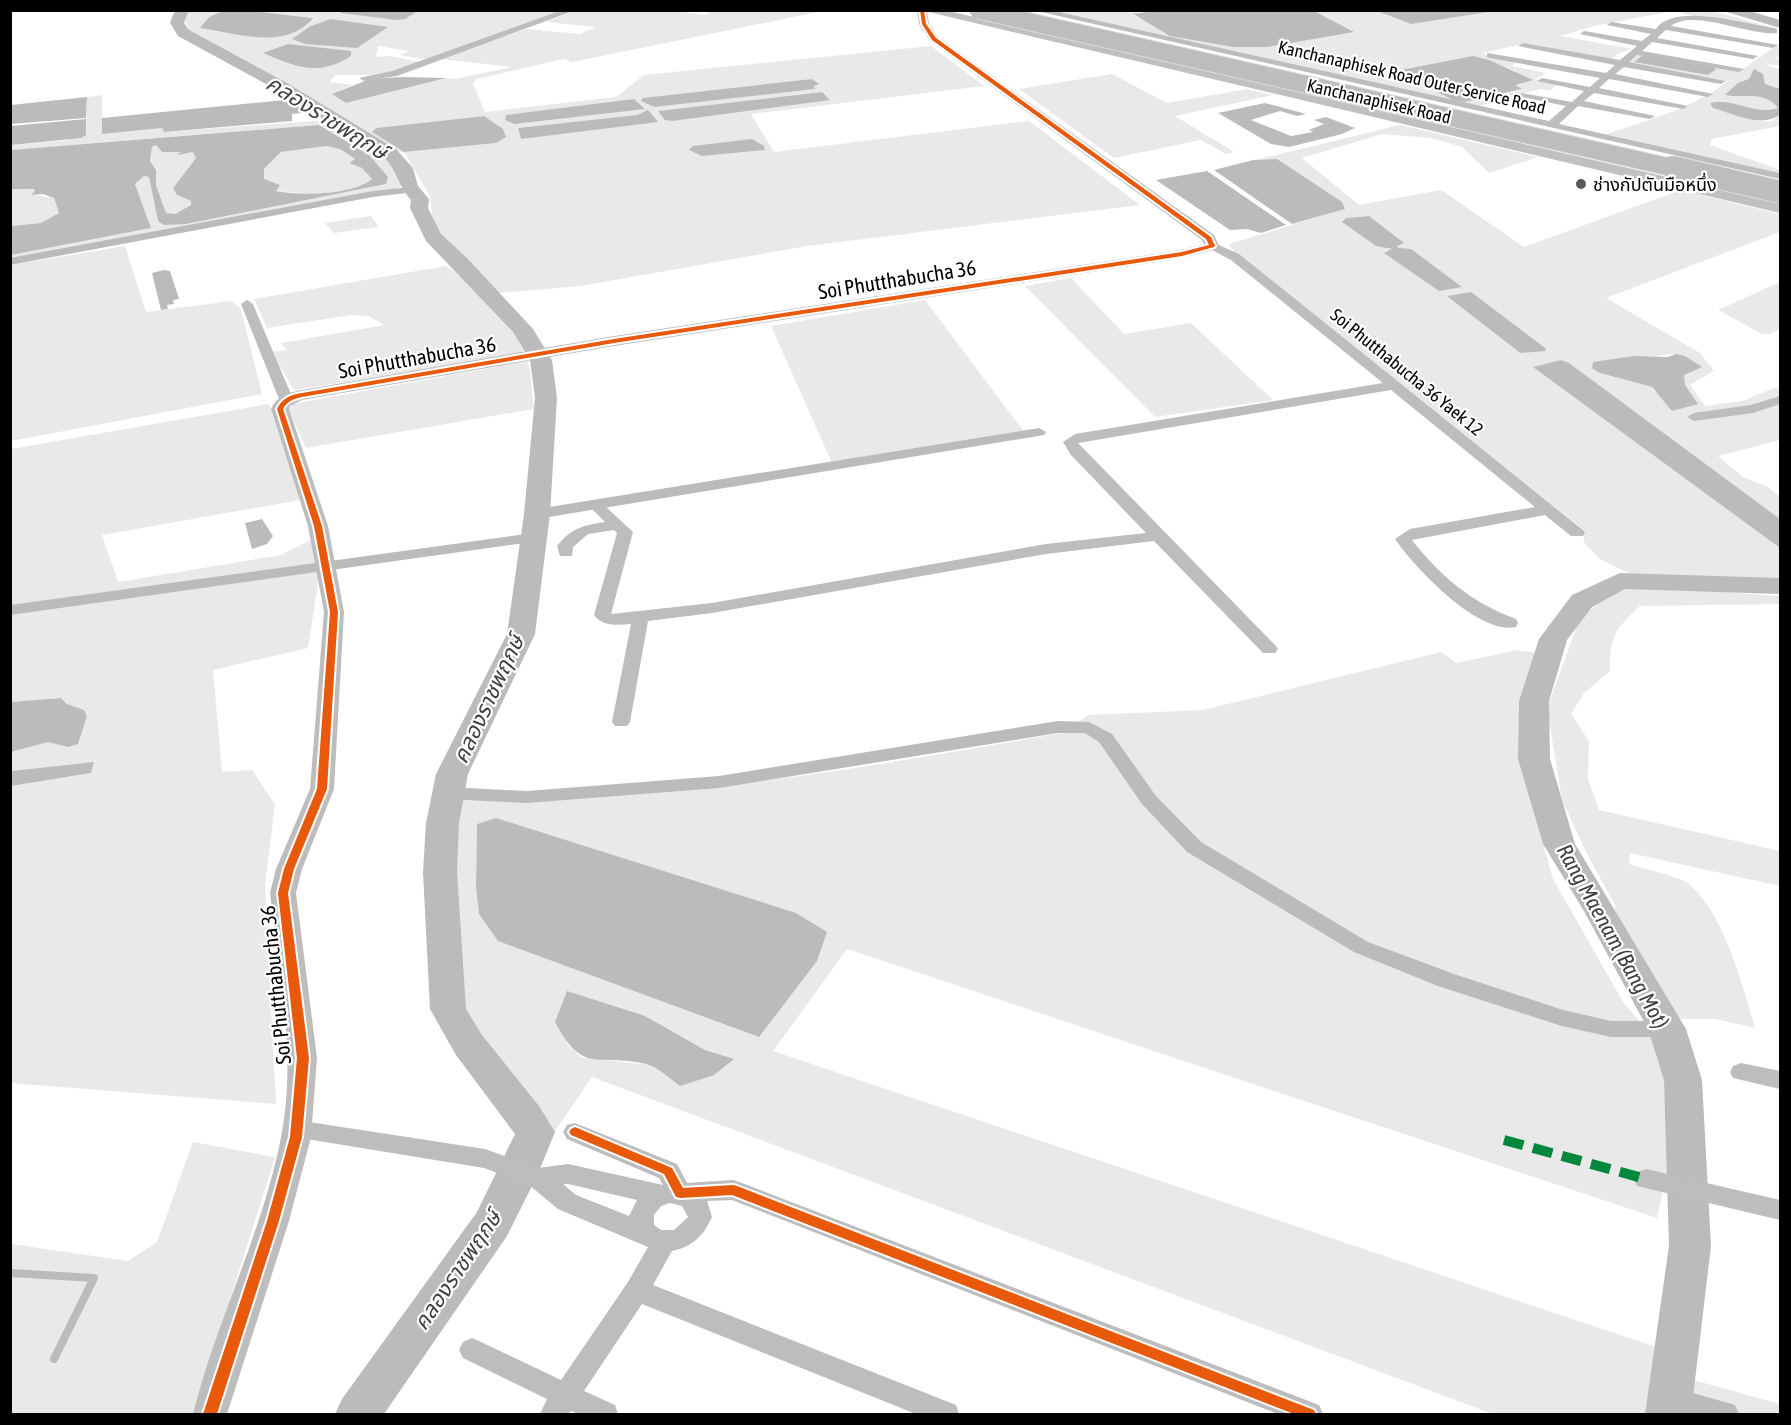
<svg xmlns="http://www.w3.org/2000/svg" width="1791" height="1425" font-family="'Asap Condensed','Noto Sans Thai',sans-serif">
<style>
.green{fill:#e9e9e9;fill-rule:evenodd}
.water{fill:#bbb;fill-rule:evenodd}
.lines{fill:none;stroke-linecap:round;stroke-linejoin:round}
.stream{stroke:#bbb;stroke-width:8}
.canal{fill:#bbb;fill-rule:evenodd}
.river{fill:#bbb;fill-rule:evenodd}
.minor{fill:#bdbdbd;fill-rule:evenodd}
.tertiary{fill:#bdbdbd;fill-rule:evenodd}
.secondary{fill:#c0c0c0;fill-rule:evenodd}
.motorway-bridge-far1-casing{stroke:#dbdbdb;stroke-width:19;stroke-linecap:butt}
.motorway-bridge-casing{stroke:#dbdbdb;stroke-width:24;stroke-linecap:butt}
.motorway-bridge-far1{stroke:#bdbdbd;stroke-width:17}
.motorway-bridge{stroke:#bdbdbd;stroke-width:22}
.quiet{stroke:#00873e;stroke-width:10;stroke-dasharray:20 10;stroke-linecap:butt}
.cycleway-casing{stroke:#fff;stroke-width:4}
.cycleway{fill:#e8590c;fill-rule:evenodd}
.poi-dot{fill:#595959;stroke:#fff;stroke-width:2}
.labels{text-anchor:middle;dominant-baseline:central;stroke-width:4.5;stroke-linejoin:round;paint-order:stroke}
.far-street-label{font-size:18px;fill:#000;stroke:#fff}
.far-poi-label{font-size:18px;fill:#000;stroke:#fff;text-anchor:start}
.street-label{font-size:21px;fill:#000;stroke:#fff}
.water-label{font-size:22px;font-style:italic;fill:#3f3f3f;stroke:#fff}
</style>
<rect width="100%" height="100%" fill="#fff"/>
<path class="green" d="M619 10H667L706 15 712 10 823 11 572 62 564 59 477 79 473 84 485 112 616 97 644 75 931 46 984 86 751 114 774 152 1029 121 1140 205 807 246 581 286 498 293 446 242 433 224 430 196 404 152H394L298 91 191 34 185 21 189 11H223L209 17 200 28 257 37 313 18 252 11H341V13L405 19 418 11H566L427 60 400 55 409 51 378 46 376 57 390 56 419 62 386 75H336L329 82 352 85 332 94 346 103 446 78 455 79 512 67 440 59 526 29 580 34 596 27 546 22 575 11ZM812 79 818 84 813 86 815 89 654 107 641 101ZM821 92 829 99 658 112V111ZM635 100 645 109 507 115ZM637 115 521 139 519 128ZM484 116 496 143 404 152 372 132 376 128Z
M1047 11H1141L1133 15 1168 34 1233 47 1353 32 1314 11H1377L1408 23 1485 11H1674L1594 26 1560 36 1633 49 1619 53 1610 60 1522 44 1483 53 1491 58 1516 62 1512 66 1546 73 1539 78H1533L1556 85 1550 91 1541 89 1479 106ZM1480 57 1517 72 1514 85 1521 90 1465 102Z
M1676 11H1712L1778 29 1689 15Z
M1780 43V58L1774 57 1780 60V66L1763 63 1780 70V89L1765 84 1763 79C1745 79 1738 83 1726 95 1745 100 1760 87 1778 108 1751 116 1734 96 1710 103L1713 108 1770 122 1780 115V126L1712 139 1710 145 1780 170V173L1606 134C1649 120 1692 109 1728 81L1627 62 1640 54 1740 71Z
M1112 74 1167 103 1247 89 1273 95 1175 116 1234 152 1226 154 1201 140 1114 158 1019 89Z
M102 95 103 134 162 128 164 132 328 120 380 152 405 181 399 188 11 259V255L151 228 135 184 144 176 149 177 158 221 186 224 386 184 369 155 319 125 11 150V145L68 140 86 135 87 97Z
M1400 125 1538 157 1489 173 1462 147 1431 138 1382 134 1302 158 1359 205 1441 190 1524 247 1681 190 1780 214V232L1606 298 1700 353 1714 371 1690 385 1705 406 1742 401 1774 388 1780 389V440L1718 456 1743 477 1768 487 1780 497V519L1569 363 1534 367 1780 548V581L1631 574 1601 560 1584 542 1583 529 1234 252 1229 244 1344 209 1277 159 1255 160ZM1369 216 1399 248 1405 250 1391 251 1392 249 1376 246 1343 222 1346 218ZM1448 296 1545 351 1519 353ZM1676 354 1701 367 1684 375 1685 385 1697 404 1653 391 1652 387 1600 373 1593 362Z
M156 145 182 152 180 154 194 152 196 158 173 188 177 195 191 201V205L175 214 166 213 156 185V170L150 161 152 147Z
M326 146 340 149 355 159 349 163 362 168 372 179C353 195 300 196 276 190L280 185 263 179 264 169 281 152Z
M26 188 35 191 33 195 54 198 59 213 41 223 11 226 10 189Z
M371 216 379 227 334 233 325 223Z
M125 246 146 312 232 301 241 309 262 394 11 441V265Z
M446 266C474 286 519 328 528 363 532 378 532 394 534 409L306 448 289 410 292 404 496 367 490 359 294 390 272 352 287 350 281 343 385 325 368 316 352 315 267 328 254 299Z
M1071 278 1124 334 1191 323 1273 400 1155 417 1025 286Z
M1780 282V329L1769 334H1762L1718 310Z
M925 300 1025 433 832 463 771 326Z
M269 404 300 500 102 535 118 582 281 555 315 538 322 564 11 606V449Z
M320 570 308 648 213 670 222 772 252 770 275 805 265 886 276 1104 11 1083V786L91 773 94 762 11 771 10 752 48 742 68 747 78 744 87 716 84 710 67 704 61 698 11 702V614Z
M1648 586 1780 596V604L1640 606C1615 630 1610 635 1610 671L1584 693 1571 714 1589 741 1588 779 1599 810 1780 851V886L1630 853 1629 864C1643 869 1680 876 1690 885 1725 916 1742 984 1755 1028L1715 1019H1676L1616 921 1615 905 1587 854 1562 800 1547 708 1580 618 1616 589Z
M1517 650 1543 654 1532 667 1518 758 1553 879 1623 1002 1652 1036 1668 1092 1667 1171 1657 1218 847 949 773 1051 1656 1347 1651 1414H1493L592 1077 537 1157 518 1136 485 1052 465 1015 452 936 453 798C523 798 593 798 663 792 797 780 930 756 1063 733L1088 715 1203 710 1441 652 1457 663ZM496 818 759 1037 498 941 479 914 476 888 477 824ZM645 1016 705 1050 733 1059 680 1086 651 1065 581 1057 566 1043Z
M193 1142 275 1157 194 1414H11V1244L128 1261 157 1242Z
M1690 1379 1780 1404V1414H1684Z"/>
<path class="water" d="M1161 10 1314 11 1354 32 1267 47H1233L1170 36 1133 14Z
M1485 10 1488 12 1411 24 1377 11Z
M223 11H252L313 18C286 51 236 33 200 28L209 17Z
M341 11V10L418 11 405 19 397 20 341 13Z
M330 19 388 27 357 48 305 44 292 39 309 27Z
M288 44 351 51V56C318 77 296 67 263 53Z
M1643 55 1715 68V70L1708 75 1634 62Z
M1473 56 1489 60 1533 80 1515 85 1522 89 1465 102 1453 100 1396 71Z
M1754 69 1763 74 1765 84 1780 89V115C1759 128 1735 114 1713 108L1710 103C1734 97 1753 116 1778 108 1764 90 1744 99 1725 95L1738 83 1749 79Z
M402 77 446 78 346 103 332 94 370 79Z
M812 79 819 84 814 86 815 89 654 107 641 101 643 98Z
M822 92 830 100 672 121 665 120 658 111Z
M87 97 86 118 11 124V105Z
M295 99 311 112 292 114V121L164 132 162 128 102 134V118Z
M634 99 645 109 514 124 505 120 506 115Z
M1265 103 1306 114 1297 116 1280 111 1251 120 1291 136 1313 132 1309 130 1324 124 1314 120 1326 117 1355 128 1342 134 1289 147 1271 144 1218 113Z
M648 110 658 122 521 139 518 128 637 115Z
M484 116 503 129 506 137 496 143 404 152 372 132 376 128Z
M86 119V135L81 138 11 145V126Z
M319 125 369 155 388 177 386 184 186 224 164 225 158 221 149 177 144 176 135 184 151 228 11 255V226L41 223 59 213 54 198 43 194 31 195 35 191 33 189H11V150ZM156 145 162 152H181L177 155 193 152 196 158 173 188 177 195 191 201V205L175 214 166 213 156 185V170L150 161 152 147ZM326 146 340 149 355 159 349 163 362 168 372 179C353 195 300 196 276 191L280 185 264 179V169L281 152Z
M752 139 764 146 765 150 702 156 689 150 693 146Z
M1277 159 1342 202 1345 209 1292 224 1214 170 1253 160Z
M1207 171 1286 225 1261 233 1247 229 1230 230 1156 180Z
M1369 216 1404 243 1397 246 1399 248 1411 249 1462 287 1439 291 1384 253 1392 249 1376 246 1342 222 1346 218Z
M164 270 170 271 179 299 173 300 174 304 167 305 168 309 161 310 152 273Z
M1471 292 1545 348 1546 351 1520 353 1447 296Z
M1676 354 1685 356 1702 367 1684 375 1685 385 1698 404 1672 411 1652 387 1600 373 1592 368 1593 362 1634 356 1668 357Z
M1561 360 1569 363 1780 519V548L1533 367Z
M262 519 273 536 267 544 252 549 245 523Z
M61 698 67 704 84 710 87 716 78 744 68 747 48 742 11 752V702Z
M94 762 91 773 11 786V771Z
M496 818 796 913 827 932 817 961 759 1037 498 941 479 914 476 888 477 824Z
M567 991 645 1016 705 1050 734 1059 714 1075 680 1086C671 1080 659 1068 649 1065 600 1051 584 1078 555 1022Z"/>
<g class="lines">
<path class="stream" d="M10 1273 94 1278 54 1359"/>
<path class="canal" d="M411 187 415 188V192L373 197 10 265V258L373 191Z
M1039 428 1046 432 1044 435 537 519 529 514 537 509Z
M533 533 541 538 539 541 10 615V605Z
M1058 721 1089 722 1112 734 1156 796 1201 842 1368 942 1454 974 1563 1010 1611 1021H1667L1675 1023 1678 1029 1675 1035 1667 1037H1611L1562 1026 1438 986 1354 952 1187 852 1142 804 1099 742 1085 733H1058L719 788 527 803 447 799 440 797 437 793 440 789 447 787 527 791 719 776Z
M1669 1386 1735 1405 1739 1414H1683L1659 1407 1655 1398 1659 1389Z"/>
<path class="river" d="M175 10H189L184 23 189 30 287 83 396 149 413 168 418 186 429 199 428 208 441 234 467 258 533 329 552 360 557 398 550 514 535 634 468 774 459 823 457 872 466 1009 482 1035 539 1106 555 1132 537 1176 507 1236 384 1414H335L342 1399 477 1212 515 1134 456 1055 430 1009 423 872 426 823 436 774 507 634 524 514 535 398 530 360 513 332 426 241 410 208 411 200C398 186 398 172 384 157L275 89 178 36 170 23Z
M1720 10H1746L1780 20V28Z
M1620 573 1780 578V594L1625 589 1592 607 1567 640 1549 701 1550 759 1575 844 1686 1029 1702 1080 1711 1246 1691 1414H1645L1669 1246 1664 1080 1648 1029 1584 911 1543 844 1518 759 1519 701 1539 639 1572 595Z"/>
<path class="minor" d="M562 10H576L397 76 364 81 359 78 392 71Z
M1032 10H1050L1549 121 1566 106 1521 97V93L1572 102 1584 91 1537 81 1542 78 1590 87 1600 78 1490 58 1487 57V53L1606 73 1615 65 1518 46 1523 43 1620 60 1637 46 1580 34 1584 31 1642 41 1651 34 1607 25 1611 22 1656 29C1674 2 1745 24 1774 28L1777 29V33C1749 36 1693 8 1671 26L1778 45 1773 48 1666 30 1657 38 1758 56 1753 59 1652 42 1642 51 1744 69 1739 72 1637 55 1629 62 1726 81 1721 84 1624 67 1615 74 1713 94 1708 97 1609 79 1599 88 1688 106 1683 109 1594 93 1584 101 1655 116 1650 119 1578 106 1559 124 1780 173V179Z
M1212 242 1239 254 1583 530 1585 533 1583 536H1571L1545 515 1412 540C1440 576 1472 603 1516 619L1518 623 1516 627C1479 636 1414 567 1395 539L1410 529 1535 507 1391 390 1078 443 1275 645 1278 649 1275 653H1263L1154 541 1046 554 712 613 648 621 630 722 627 726H615L612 722 631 624C617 625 603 627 594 615L617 533 614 530 588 534 573 547 572 556H560L557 546C571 528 584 525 605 522L592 509 595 506H605L633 532 611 614 712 603 1046 544 1146 533 1071 455 1063 442 1075 434 1383 383 1231 260 1208 248 1206 246Z
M247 300 253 304 293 399 291 402 286 403 279 399 241 304Z
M1780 396V404L1753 413 1694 421 1687 417 1694 413 1751 405Z
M1741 1063 1780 1071V1089L1733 1078 1730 1072 1733 1066Z
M296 1120 485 1149 538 1168 568 1164 663 1185 659 1178 567 1139 563 1132 567 1125 575 1123 677 1164 687 1183 733 1180 742 1183 1319 1405 1323 1414H1278L732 1200 707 1201 712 1217C703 1236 694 1246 672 1251L653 1285 956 1405 959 1414H916L642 1304 584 1391 615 1405 618 1414H578L571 1411 568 1414H540L547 1399 463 1358 459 1350 463 1342 472 1338 481 1342 561 1380 628 1282 648 1247 558 1209 529 1185 484 1168 288 1136 284 1129 288 1122ZM563 1184H568L637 1200 629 1216 576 1195ZM670 1203 682 1206 688 1217 674 1230H661L654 1225V1215L661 1206Z
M1646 1169 1780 1200V1220L1637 1186 1634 1179 1637 1172Z"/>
<path class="tertiary" d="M917 10H927L929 24 938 37 1214 235 1219 246 1217 249 1182 258 614 346 302 400 290 406 289 409 328 526 344 612 334 789 302 869 296 893 317 1058 311 1137 289 1221 227 1414H193C216 1321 263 1232 281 1137 297 1057 279 973 270 893L276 869 310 789 324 612 308 526 271 409C278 395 287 393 302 390L614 336 1181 250 1204 244 1202 240 930 41 919 24Z"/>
<path class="secondary" d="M920 10H944L1780 203V213Z"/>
<g class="motorway-bridge-far1-casing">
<path id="motorway-bridge-far1" d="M978 10 1678 169"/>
</g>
<g class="motorway-bridge-casing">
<path id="motorway-bridge" d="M1672 167 1780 192"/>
</g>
<use href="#motorway-bridge-far1" class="motorway-bridge-far1"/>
<use href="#motorway-bridge" class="motorway-bridge"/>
<path class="quiet" d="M1504 1140 1646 1179"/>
<g class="cycleway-casing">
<path id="cycleway" d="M920 10H924L926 24 936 38 1211 237 1215 246 1214 247 1182 256 614 343 302 397C294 399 287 401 283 409L322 526 338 612 327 789 294 869 288 893 309 1058 302 1137 279 1221 217 1414H203L267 1221 290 1137 297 1058 278 893 284 869 317 789 330 612 314 526 277 409C282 398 290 395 302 393L614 339 1182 252 1209 245 1206 239 932 40 922 24Z
M575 1127 672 1168 683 1188 733 1185 737 1186 1314 1410 1316 1414H1294L732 1195 680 1198 676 1197 664 1174 571 1135 569 1132 571 1129Z"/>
</g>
<use href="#cycleway" class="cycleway"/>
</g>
<circle class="poi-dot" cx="1581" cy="184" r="6"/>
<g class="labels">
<g class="far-street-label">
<text transform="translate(1412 77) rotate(13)">Kanchanaphisek Road Outer Service Road</text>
<text transform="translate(1379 101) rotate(13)">Kanchanaphisek Road</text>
<text transform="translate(1407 372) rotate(39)">Soi Phutthabucha 36 Yaek 12</text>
</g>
<g class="far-poi-label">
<text x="1593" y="184">ช่างกัปตันมือหนึ่ง</text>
</g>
<g class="street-label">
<text transform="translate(897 279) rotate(-9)">Soi Phutthabucha 36</text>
<text transform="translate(417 357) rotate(-10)">Soi Phutthabucha 36</text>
<text transform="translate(275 985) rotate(-96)">Soi Phutthabucha 36</text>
</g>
<g class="water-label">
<text transform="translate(327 117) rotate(32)">คลองราชพฤกษ์</text>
<text transform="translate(488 699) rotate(-65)">คลองราชพฤกษ์</text>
<text transform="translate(1613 936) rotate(61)">Rang Maenam (Bang Mot)</text>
<text transform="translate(457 1270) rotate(-56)">คลองราชพฤกษ์</text>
</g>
</g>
<rect width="1791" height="1425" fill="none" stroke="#000000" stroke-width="24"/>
</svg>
